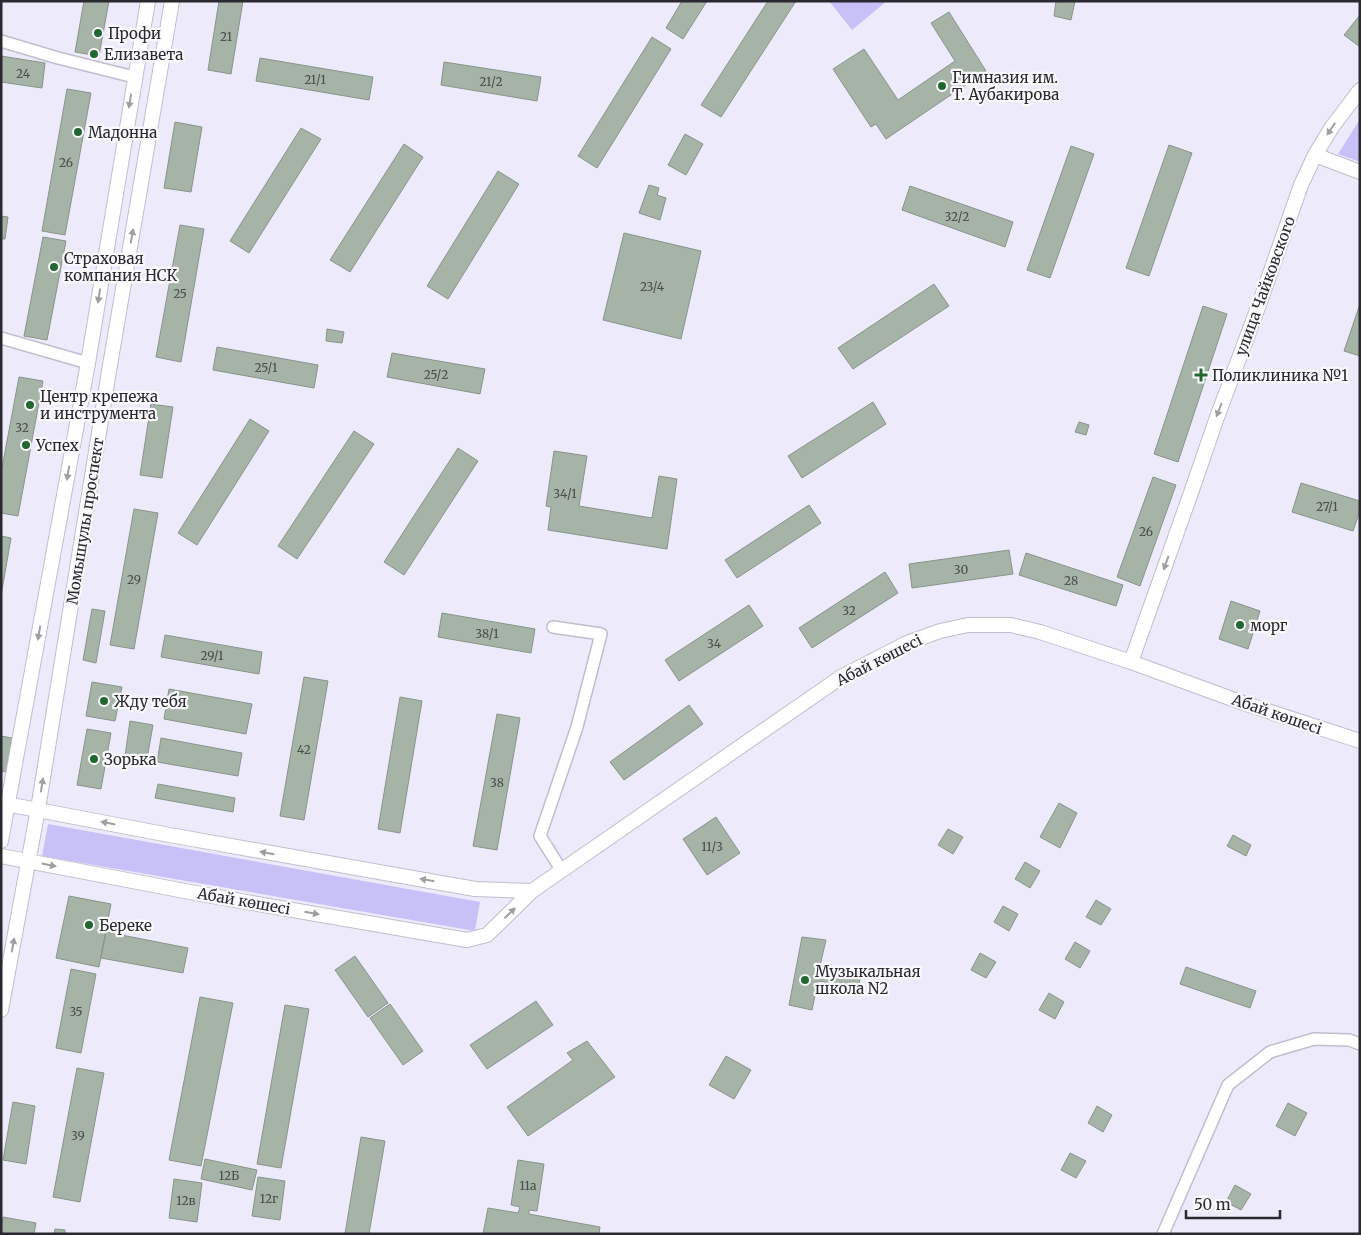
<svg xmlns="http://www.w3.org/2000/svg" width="1361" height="1235" font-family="Merriweather,serif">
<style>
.green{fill:#c8c1f8}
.building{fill:#a6b3a7;stroke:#889489}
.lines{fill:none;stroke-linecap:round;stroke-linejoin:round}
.minor-casing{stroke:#bfbecd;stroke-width:14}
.tertiary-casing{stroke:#bfbecd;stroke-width:16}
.minor{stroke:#fff;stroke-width:11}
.tertiary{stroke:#fff;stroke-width:14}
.oneway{fill:#9f9fa1}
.poi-dot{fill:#226631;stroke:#fafafd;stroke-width:2}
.labels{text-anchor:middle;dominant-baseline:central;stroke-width:4.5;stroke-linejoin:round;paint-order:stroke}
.number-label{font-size:12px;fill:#494c4d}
.poi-label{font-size:15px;fill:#2a292f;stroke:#fafafd;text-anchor:start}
.street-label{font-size:15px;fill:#2a292f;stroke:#fafafd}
</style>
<rect width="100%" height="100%" fill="#edebfb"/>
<path class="green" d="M829 1H887L852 30Z
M1360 119V162L1338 154Z
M48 824 480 902 475 931 42 856Z"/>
<path class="building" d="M84 1H109L99 56 75 52Z
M219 1H243L231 74 208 70Z
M682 1H707L683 39 666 28Z
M768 1H796L721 117 701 105Z
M1056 1H1075L1071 20 1054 16Z
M949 12 986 71 886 139 876 124 871 127 833 69 864 49 898 100 955 61 931 23Z
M1360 15V47L1344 35Z
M652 37 671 49 597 168 578 156Z
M1 56 45 63 42 88 1 82Z
M260 58 373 77 369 100 256 81Z
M444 62 541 77 537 101 441 85Z
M67 89 91 93 65 235 42 231Z
M175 122 202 127 191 192 164 188Z
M301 128 321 139 249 253 230 241Z
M685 134 703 144 686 175 668 165Z
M404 144 423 157 350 272 330 260Z
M1169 145 1192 153 1149 276 1126 268Z
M1071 146 1094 154 1050 278 1027 270Z
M498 171 519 184 448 299 427 286Z
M649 185 659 188 657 195 666 198 660 220 639 213Z
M910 186 1013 222 1005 247 902 210Z
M1 216 8 217 5 239H1Z
M180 225 204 229 181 362 156 357Z
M624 233 701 251 681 339 603 320Z
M43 237 66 241 47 340 24 336Z
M934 284 949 306 853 369 838 348Z
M1360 304V356L1344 351Z
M1203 306 1227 314 1178 462 1154 454Z
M327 329 344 332 342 343 326 341Z
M217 347 318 365 314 388 213 370Z
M392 353 485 369 480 394 387 377Z
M19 377 43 381 18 516 1 513V473Z
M873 402 886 424 802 478 788 456Z
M151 404 173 407 162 478 140 475Z
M250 419 269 431 197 545 178 533Z
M1079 422 1089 425 1086 435 1075 432Z
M354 431 374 444 297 559 278 546Z
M458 448 478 461 404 575 384 562Z
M554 451 587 456 579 506 652 518 659 476 677 479 667 549 548 530 551 507 546 506Z
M1153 477 1176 485 1140 586 1117 577Z
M1301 483 1360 501V511L1353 531 1292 512Z
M809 505 821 523 737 578 725 560Z
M134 509 158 513 134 649 110 645Z
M1 536 11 538 1 596Z
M1009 550 1013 574 912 588 909 564Z
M1026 553 1123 585 1116 606 1019 575Z
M885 572 898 593 812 648 799 628Z
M1231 601 1260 611 1248 649 1219 639Z
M749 605 763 626 679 681 665 660Z
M92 609 105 611 96 663 83 660Z
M442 613 535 629 531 653 438 637Z
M165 635 262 652 259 674 161 657Z
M304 677 328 681 304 820 280 816Z
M92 682 122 687 115 721 86 716Z
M169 689 252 704 246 734 164 719Z
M400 697 422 701 400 833 378 829Z
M689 705 703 724 624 780 610 762Z
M497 714 520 718 497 850 473 846Z
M130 721 153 725 147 759 125 756Z
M87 729 111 733 101 789 77 785Z
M1 736 12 738 6 772 1 771Z
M161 738 242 753 238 776 157 762Z
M158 784 235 798 233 812 155 798Z
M1059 803 1077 813 1060 848 1040 837Z
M716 817 740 853 707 875 683 839Z
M948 829 963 837 953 854 938 845Z
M1233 835 1251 845 1246 856 1227 846Z
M1025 862 1040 871 1030 888 1015 879Z
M69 896 111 904 99 967 56 958Z
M1096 900 1111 909 1101 925 1086 917Z
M1003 906 1018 914 1009 931 994 922Z
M106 932 188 948 183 973 101 958Z
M802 937 826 940 819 970 826 972 829 966 862 970 857 992 826 988 825 982 818 981 812 1010 789 1005Z
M1075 942 1090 951 1080 968 1065 959Z
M980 953 996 962 986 978 971 970Z
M355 956 388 1003 368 1017 335 970Z
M1186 967 1256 991 1250 1008 1180 984Z
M71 969 96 974 81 1053 56 1048Z
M1049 993 1064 1002 1055 1019 1039 1010Z
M200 997 233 1003 201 1166 169 1160Z
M536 1001 553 1025 487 1069 470 1045Z
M390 1004 423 1051 403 1065 370 1018Z
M285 1005 309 1009 281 1168 257 1164Z
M587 1041 615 1077 528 1136 507 1107 573 1060 567 1053Z
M726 1056 751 1070 734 1099 709 1085Z
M77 1068 104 1073 80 1202 53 1197Z
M13 1102 35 1106 26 1164 3 1160Z
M1288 1103 1307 1113 1295 1136 1276 1126Z
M1097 1106 1112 1115 1103 1132 1088 1123Z
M361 1137 385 1141 369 1234H345Z
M1070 1153 1086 1161 1076 1178 1061 1170Z
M205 1159 257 1170 252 1190 201 1179Z
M518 1160 544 1164 537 1211 529 1210V1214L600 1227 599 1234H483L488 1208 518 1213 520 1207 511 1205Z
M258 1177 285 1181 280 1220 252 1216Z
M174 1179 202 1183 197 1222 169 1218Z
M1235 1185 1251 1194 1241 1210 1226 1202Z
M3 1217 36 1223 34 1234H1Z
M55 1229 65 1230V1234H54Z"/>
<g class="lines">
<g class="minor-casing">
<path id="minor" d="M1 41 58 58 134 77
M1 338 88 363
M553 627 601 634 577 727 540 836 562 871
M1163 1234 1228 1085 1270 1052 1314 1039 1349 1040 1360 1044"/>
</g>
<g class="tertiary-casing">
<path id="tertiary" d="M1315 155 1360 172
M1131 662 1193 487 1216 420 1260 302 1301 185 1315 155 1332 127 1360 90
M1 803 164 834 475 889 532 891
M1 841 88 363 148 1
M1 856 206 895 467 940 487 935 532 891 841 677 907 643 940 631 968 625H1011L1040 632 1131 662 1243 703 1360 741
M1 1010 38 809 109 371 172 1"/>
</g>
<use href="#minor" class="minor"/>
<use href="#tertiary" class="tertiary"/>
</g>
<defs><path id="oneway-solid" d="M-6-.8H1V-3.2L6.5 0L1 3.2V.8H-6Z" transform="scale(1.25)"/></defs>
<g class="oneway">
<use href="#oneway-solid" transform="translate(130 101) rotate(99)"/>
<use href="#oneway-solid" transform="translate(1331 129) rotate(123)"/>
<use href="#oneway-solid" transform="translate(132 236) rotate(-80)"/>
<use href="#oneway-solid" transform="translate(99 296) rotate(99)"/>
<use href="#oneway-solid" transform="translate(1219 410) rotate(111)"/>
<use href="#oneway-solid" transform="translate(68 473) rotate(100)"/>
<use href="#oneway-solid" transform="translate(1166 563) rotate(110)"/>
<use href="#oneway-solid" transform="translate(39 633) rotate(100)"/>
<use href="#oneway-solid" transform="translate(42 785) rotate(-81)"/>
<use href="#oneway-solid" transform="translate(108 823) rotate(-169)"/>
<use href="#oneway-solid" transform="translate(267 853) rotate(-170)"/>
<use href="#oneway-solid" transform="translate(49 865) rotate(11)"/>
<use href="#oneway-solid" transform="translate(427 880) rotate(-171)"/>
<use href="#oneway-solid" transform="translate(312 913) rotate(10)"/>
<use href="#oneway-solid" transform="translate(510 913) rotate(-44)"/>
<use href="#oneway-solid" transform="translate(13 945) rotate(-80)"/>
</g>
<g class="poi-dot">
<circle cx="98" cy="33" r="5"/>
<circle cx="94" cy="54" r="5"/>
<circle cx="942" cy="86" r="5"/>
<circle cx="78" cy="132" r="5"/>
<circle cx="54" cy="267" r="5"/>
<path d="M1198.5 367.5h5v5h5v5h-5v5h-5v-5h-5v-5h5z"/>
<circle cx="30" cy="405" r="5"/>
<circle cx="26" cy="445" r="5"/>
<circle cx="1240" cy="625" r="5"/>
<circle cx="104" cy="701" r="5"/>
<circle cx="94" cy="759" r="5"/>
<circle cx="89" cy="925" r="5"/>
<circle cx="805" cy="980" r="5"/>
</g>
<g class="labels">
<g class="number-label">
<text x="226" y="36">21</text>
<text x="23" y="73">24</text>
<text x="315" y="79">21/1</text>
<text x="491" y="81">21/2</text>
<text x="66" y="162">26</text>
<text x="957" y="216">32/2</text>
<text x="652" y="286">23/4</text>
<text x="180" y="293">25</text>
<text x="266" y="367">25/1</text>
<text x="436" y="374">25/2</text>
<text x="22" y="427">32</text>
<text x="565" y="493">34/1</text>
<text x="1327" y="506">27/1</text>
<text x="1146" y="531">26</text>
<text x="961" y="569">30</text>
<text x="134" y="579">29</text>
<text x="1071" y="580">28</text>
<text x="849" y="610">32</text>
<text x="487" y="633">38/1</text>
<text x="714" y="643">34</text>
<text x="212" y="655">29/1</text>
<text x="304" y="749">42</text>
<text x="497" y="782">38</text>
<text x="712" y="846">11/3</text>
<text x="76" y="1011">35</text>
<text x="78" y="1135">39</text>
<text x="229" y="1175">12Б</text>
<text x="528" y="1185">11а</text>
<text x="269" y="1198">12г</text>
<text x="186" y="1200">12в</text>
</g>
<g class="poi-label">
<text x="108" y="33">Профи</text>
<text x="104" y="54">Елизавета</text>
<text x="952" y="77">Гимназия им.<tspan x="952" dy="17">Т. Аубакирова</tspan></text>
<text x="88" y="132">Мадонна</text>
<text x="64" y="258">Страховая<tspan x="64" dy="17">компания НСК</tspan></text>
<text x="1212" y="375">Поликлиника №1</text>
<text x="40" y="396">Центр крепежа<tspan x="40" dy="17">и инструмента</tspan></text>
<text x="36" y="445">Успех</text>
<text x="1250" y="625">морг</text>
<text x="114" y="701">Жду тебя</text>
<text x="104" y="759">Зорька</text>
<text x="99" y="925">Береке</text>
<text x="815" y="971">Музыкальная<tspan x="815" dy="17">школа N2</tspan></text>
</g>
<g class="street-label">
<text transform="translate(1265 286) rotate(-70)">улица Чайковского</text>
<text transform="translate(85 521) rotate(-81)">Момышулы проспект</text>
<text transform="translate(879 660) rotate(-27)">Абай көшесі</text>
<text transform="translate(1277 714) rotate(19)">Абай көшесі</text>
<text transform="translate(244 901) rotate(10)">Абай көшесі</text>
</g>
</g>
<rect width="1361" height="1235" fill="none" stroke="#2a292f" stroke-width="5"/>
<path d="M1186 1210v8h94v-8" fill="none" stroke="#2a292f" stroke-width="2.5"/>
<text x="1194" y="1210" font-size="15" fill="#2a292f" stroke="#fafafd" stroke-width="4" paint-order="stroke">50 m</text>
</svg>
